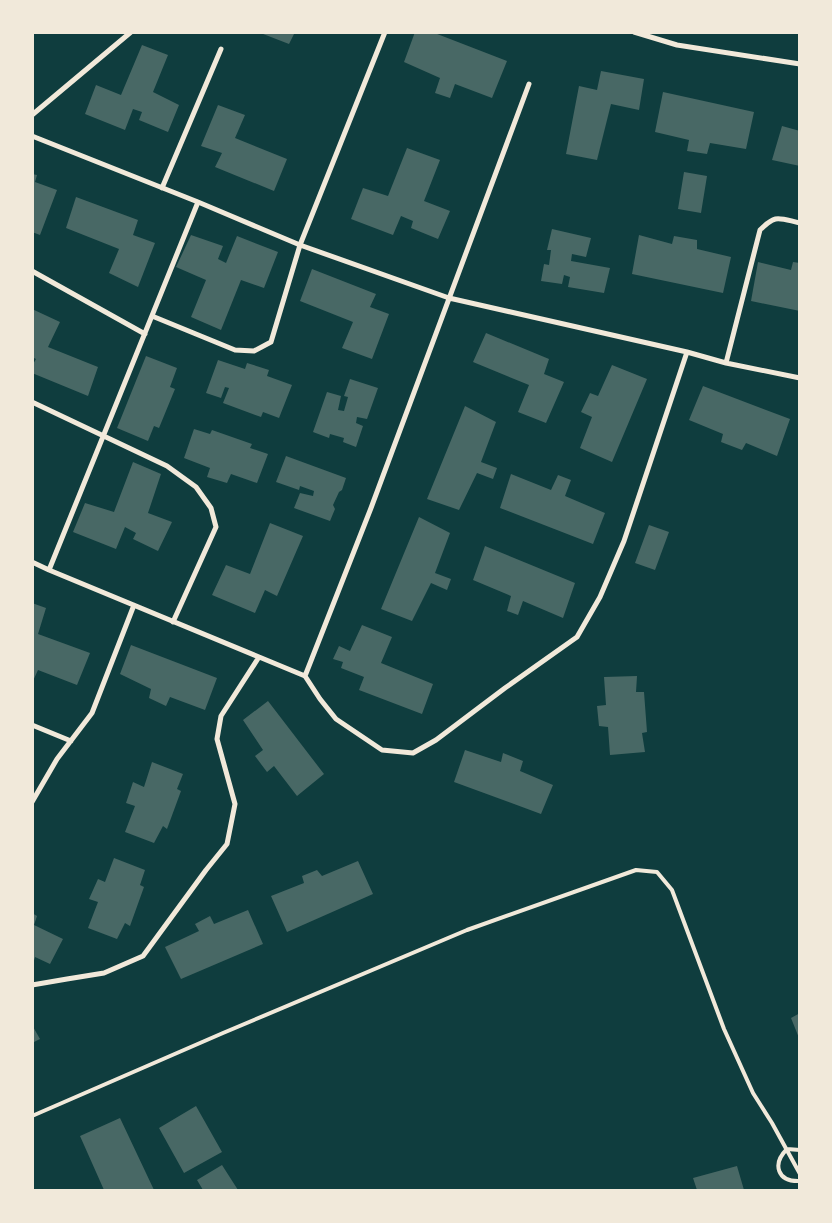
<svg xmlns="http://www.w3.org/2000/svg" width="832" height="1223" font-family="Rubik,sans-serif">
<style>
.building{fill:#486865}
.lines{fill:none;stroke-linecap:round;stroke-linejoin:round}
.service{stroke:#f1e9da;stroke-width:4}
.minor{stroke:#f1e9da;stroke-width:5}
</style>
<rect width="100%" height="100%" fill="#0f3d3e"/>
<path class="building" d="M258 32H295L289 44Z
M415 32H432L507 61 492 98 455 84 450 98 435 93 440 78 404 62Z
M142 45 168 55 153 92 179 105 168 132 139 120 142 112 133 109 125 130 85 114 96 85 121 95Z
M601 71 644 79 639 110 611 104 597 160 566 154 579 86 597 90Z
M663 92 754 112 746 149 710 143 707 154 687 151 689 140 655 132Z
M218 105 245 115 235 138 287 159 274 191 215 167 222 153 201 146Z
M782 126 800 131V166L772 160Z
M407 148 440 160 424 201 450 211 438 239 411 228 413 221 401 216 393 235 351 219 363 188 388 196Z
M684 172 707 176 701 213 678 209Z
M32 174 37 175 35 182 57 190 40 235 32 232Z
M76 197 138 220 133 235 155 243 138 287 109 273 119 249 66 228Z
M552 229 591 238 586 257 572 254 571 261 610 268 604 293 568 287 570 277 564 275 562 284 541 281 544 264 549 265 551 250H547Z
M191 235 223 246 218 259 226 263 237 236 278 252 264 288 241 280 221 330 191 317 206 280 176 267Z
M639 235 672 244 674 236 697 240V249L731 257 723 293 632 274Z
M758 262 791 270 793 262 800 263V311L751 301Z
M312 269 376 294 370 307 389 314 372 359 342 348 353 322 300 301Z
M32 309 60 322 48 347 98 367 88 396 32 373V366L36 359 32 357Z
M486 333 549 359 544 374 564 382 546 423 518 412 529 385 473 362Z
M146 356 177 368 170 387 175 389 159 428 154 426 148 441 117 428Z
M218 360 245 369 247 363 269 370 267 376 292 385 279 418 263 412 261 417 223 403 229 388 225 387 221 398 206 393Z
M612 365 647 379 612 462 580 448 592 417 581 412 590 393 598 396Z
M350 379 378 388 367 419 357 417 356 423 363 426 356 447 343 442 344 438 330 434 329 438 313 432 327 392 341 396 338 410 344 411 348 397 344 396Z
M703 386 790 419 777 456 746 443 742 450 721 442 723 434 689 420Z
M465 406 496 422 481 462 497 468 493 479 477 473 459 510 427 499Z
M194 429 210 434 212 430 252 444 250 448 268 454 257 483 231 474 227 483 207 477 210 468 184 458Z
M286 456 346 478 342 490 339 492 333 505 335 509 330 521 294 508 300 493 313 496 314 491 300 486 299 490 276 482Z
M133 462 161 474 148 513 172 522 158 551 133 539 136 533 125 527 116 549 73 532 85 503 114 512Z
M511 474 551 490 558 475 571 480 565 496 605 513 593 544 500 508Z
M419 517 450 533 435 573 451 579 447 590 431 583 412 621 381 609Z
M270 523 303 536 277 596 265 590 255 613 212 595 226 565 250 574Z
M649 525 669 532 655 570 635 563Z
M485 546 575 583 563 618 523 601 518 615 507 611 511 596 473 580Z
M32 603 46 608 38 634 90 653 77 685 38 670 32 683Z
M362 625 392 637 381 663 433 684 422 714 359 690 364 677 341 668 343 662 333 659 339 646 350 651Z
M131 645 217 678 205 710 170 697 166 706 149 698 151 689 120 674Z
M637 676 636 692H644L647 732 642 733 645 752 610 755 608 727 599 726 597 706 606 705 604 677Z
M268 701 324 774 297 796 274 766 267 772 255 756 263 750 243 720Z
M465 750 501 762 503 753 523 761 520 771 553 785 541 814 454 782Z
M152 762 183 774 177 789 181 791 167 829 163 826 154 843 125 832 135 806 126 803 133 782 144 787Z
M114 858 145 870 140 885 144 887 130 926 125 923 117 939 88 928 98 902 89 899 98 879 105 882Z
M358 861 373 894 287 932 271 896 304 883 302 876 317 870 322 876Z
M248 910 263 944 181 979 165 947 199 931 195 924 210 916 214 924Z
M32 913 37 916 34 925 63 939 50 964 35 957 33 964H32Z
M800 1013V1038H799L791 1018Z
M32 1025 40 1039 32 1043Z
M196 1106 222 1152 184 1173 159 1128Z
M120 1118 154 1190H104L80 1136Z
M222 1165 238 1190H203L197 1180Z
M737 1166 744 1190H697L693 1178Z"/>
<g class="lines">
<path class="service" d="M32 1116 223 1033 467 930 636 870 657 872 672 890 724 1029 753 1093 772 1123 800 1174
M800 1150 787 1149C772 1164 777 1182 800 1181"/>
<path class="minor" d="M634 32 677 45 800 64
M32 115 131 32
M32 136 198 202 300 245 449 298 687 352 726 363 800 378
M162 188 221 49
M32 271 145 334
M152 316 235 350 254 351 271 342 300 245 385 32
M726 363 760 230C776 214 778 218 800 223
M32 402 167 466 196 487 211 508 216 527 173 622
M32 562 49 570 305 676 320 699 336 719 382 750 413 753 436 740 505 688 577 637 600 597 624 541 687 352
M49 570 198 202
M305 676 371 508 529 84
M32 725 71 741
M32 802 57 759 92 713 134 605
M32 985 67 979 104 973 143 956 206 870 227 844 235 804 217 739 221 716 259 657"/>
</g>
<rect width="832" height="1223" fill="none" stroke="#f1e9da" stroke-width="68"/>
</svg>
